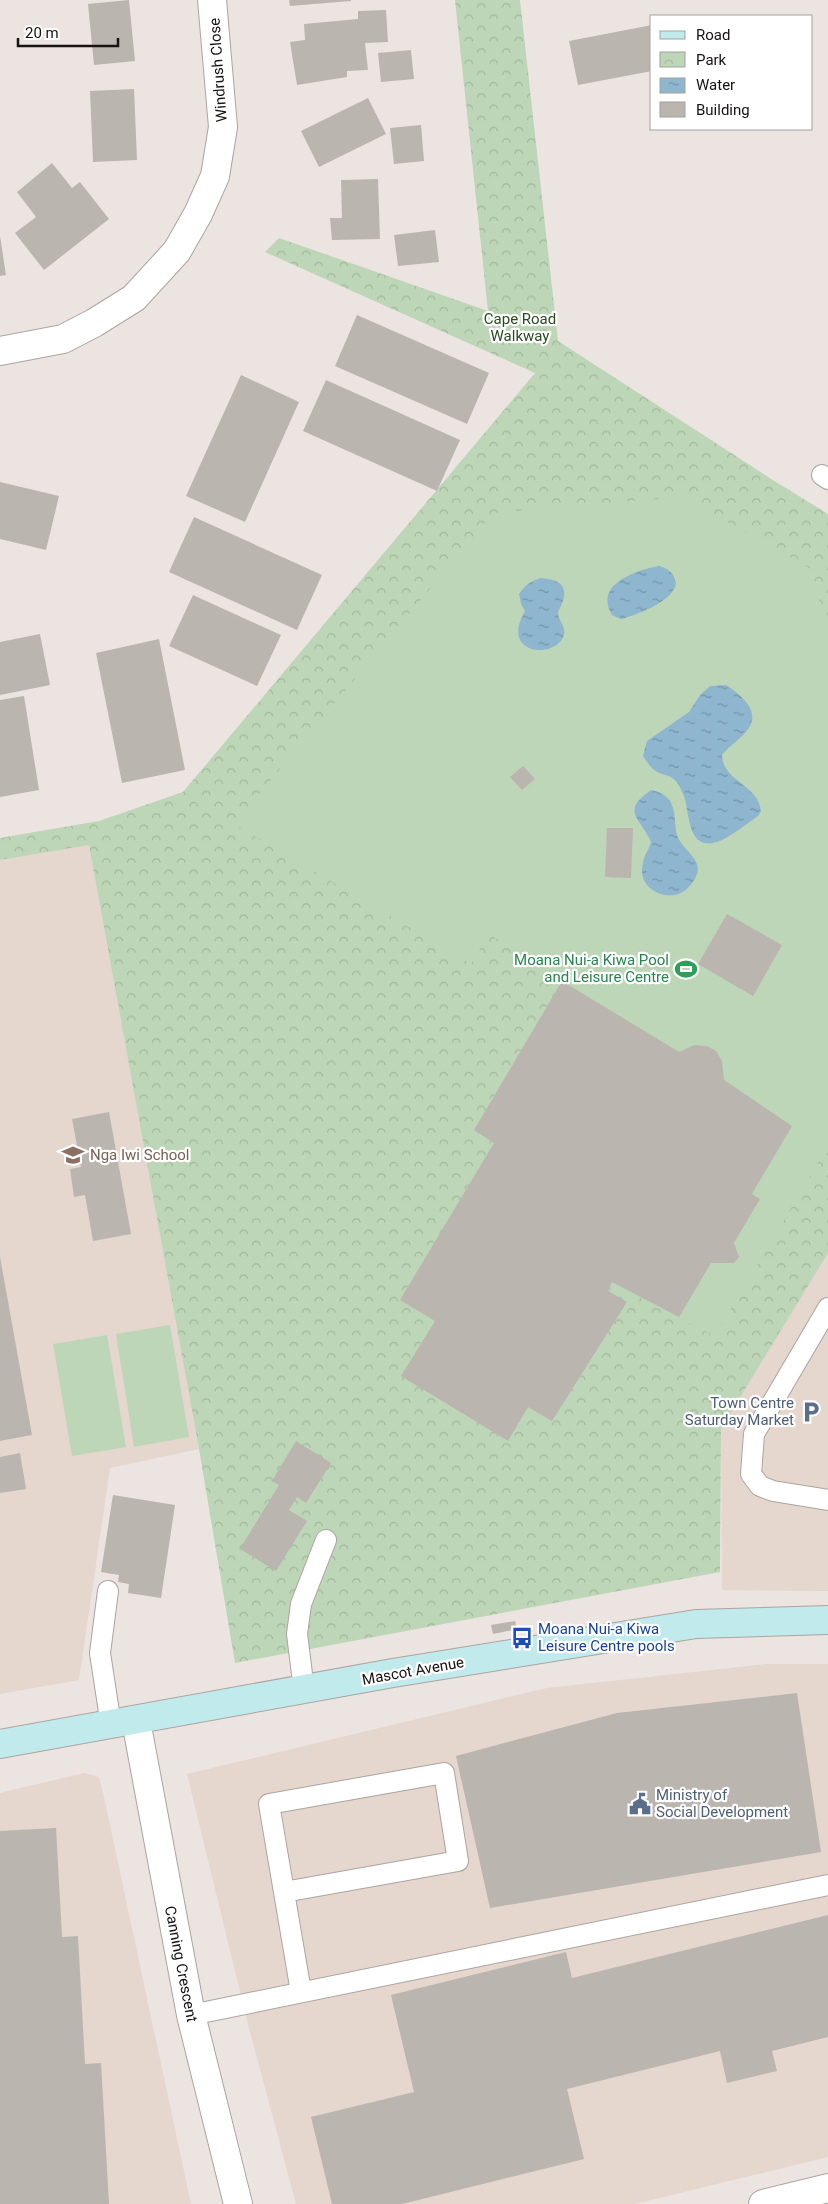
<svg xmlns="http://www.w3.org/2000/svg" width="828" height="2204" font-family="Roboto,sans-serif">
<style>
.built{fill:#e5d6ce}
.park{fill:url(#park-crowns)}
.pitch{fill:#bdd6b7}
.water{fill:url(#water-ripples)}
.building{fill:#bab5af}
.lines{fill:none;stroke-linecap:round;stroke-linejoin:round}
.lane-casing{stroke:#aca4a0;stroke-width:22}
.street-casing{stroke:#aca4a0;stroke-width:30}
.secondary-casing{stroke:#aca4a0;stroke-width:30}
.lane{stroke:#fff;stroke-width:20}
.street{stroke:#fff;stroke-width:28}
.secondary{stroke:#c0eaeb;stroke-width:28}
.labels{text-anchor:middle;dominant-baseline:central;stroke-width:4.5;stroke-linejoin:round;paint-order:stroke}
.street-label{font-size:15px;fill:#161312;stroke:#fff}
.park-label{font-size:15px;fill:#274c1d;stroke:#fff}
.leisure-label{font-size:15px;fill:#27864d;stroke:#fff;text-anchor:end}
.education-label{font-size:15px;fill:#785e54;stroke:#fff;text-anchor:start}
.service-label{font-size:15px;fill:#4e5e75;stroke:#fff;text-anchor:end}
.transit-label{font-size:15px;fill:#164399;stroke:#fff;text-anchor:start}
</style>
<defs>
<pattern id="park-crowns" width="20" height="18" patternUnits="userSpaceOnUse" patternTransform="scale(1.25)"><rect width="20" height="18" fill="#bdd6b7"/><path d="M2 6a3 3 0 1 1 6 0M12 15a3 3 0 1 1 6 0" fill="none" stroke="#a2b79c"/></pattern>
<pattern id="water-ripples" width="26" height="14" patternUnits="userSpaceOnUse" patternTransform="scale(1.25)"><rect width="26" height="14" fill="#8eb6cf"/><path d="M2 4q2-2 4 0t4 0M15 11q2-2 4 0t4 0" fill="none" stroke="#7393a7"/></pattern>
</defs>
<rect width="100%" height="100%" fill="#ece4e0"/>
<path class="built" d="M89 844 199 1449 110 1468 79 1680 0 1694V860Z
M828 1253V1591L722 1590 721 1429Z
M767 1664H828V2157L635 2204H296L248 2024 187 1774 547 1688Z
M84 1773 99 1777 104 1797 191 2204H0V1793Z"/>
<path class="park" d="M455 0H520L558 341 776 482 828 514V1253L721 1429 720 1572 235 1663 199 1449 89 845 0 860V838L99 821 183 792 535 373 265 252 279 238 488 311Z"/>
<path class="pitch" d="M682 497 811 569 828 634V1146L715 1336 612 1283 608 1291 627 1302 552 1421 528 1407 508 1441 401 1376 434 1321 400 1300 494 1143 474 1130 562 981 489 934 471 964 234 824 493 513Z
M170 1325 189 1437 134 1447 116 1334Z
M107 1335 126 1447 72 1456 53 1344Z"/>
<path class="water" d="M659 566C669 569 674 573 676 583 674 601 637 615 621 619L612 615C593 584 637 570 659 566Z
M541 578C567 580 569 592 558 612 558 621 566 626 564 634 560 659 498 657 525 611L521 604 519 594C525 585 531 581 541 578Z
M726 685C744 697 764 714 744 734 737 742 728 747 722 755 723 782 758 784 761 811L758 816C736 831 698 867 689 820 686 806 686 796 678 784 673 776 666 775 659 773 652 770 647 762 643 756L647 741 689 712 700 695 710 686Z
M651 790C675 795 674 810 676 830 677 846 697 854 698 869 698 874 695 879 692 883 676 908 635 892 643 863 644 856 649 849 651 842 640 817 620 812 651 790Z"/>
<path class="building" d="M129 0 135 61 94 65 88 4Z
M289 0H351V1L290 6Z
M386 10 388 42 365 43 368 70 347 71V77L297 85 290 42 305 40 304 24 358 19V11Z
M652 25V71L578 85 569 41Z
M411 50 414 79 381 82 378 53Z
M134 89 137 160 93 162 90 91Z
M368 98 386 134 319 167 301 131Z
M421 125 424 161 394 164 390 128Z
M52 163 72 188 80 182 109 219 44 270 15 233 36 217 17 192Z
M378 179 380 239 332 240 330 218H342L341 180Z
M435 230 439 262 398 266 394 235Z
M0 236 6 275 0 276Z
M357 315 489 373 467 424 335 366Z
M241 375 299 402 245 522 186 496Z
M326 380 460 440 437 491 303 431Z
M0 482 59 496 46 550 0 539Z
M194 517 322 575 297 630 169 572Z
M193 595 281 635 257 686 169 646Z
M40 634 50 685 0 695V642Z
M159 639 185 770 122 783 96 653Z
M24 696 39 790 0 797V700Z
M523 766 535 779 522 790 510 777Z
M607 828H633L631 878 605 877Z
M727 914 782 945 753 996 698 964Z
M562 981 679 1052 694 1045 707 1046 716 1051 722 1061 724 1080 792 1126 752 1194 760 1199 734 1243 739 1257 734 1263H711L679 1317 612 1282 608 1291 627 1302 552 1421 528 1407 508 1441 401 1376 435 1321 400 1300 494 1143 474 1130Z
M109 1112 131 1234 93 1241 85 1195 74 1197 70 1169 81 1167 72 1119Z
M0 1257 32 1435 0 1441Z
M296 1441 331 1463 306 1503 297 1497 289 1510 307 1521 276 1571 240 1549 279 1485 272 1481Z
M20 1453 26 1489 0 1493V1457Z
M113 1495 175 1505 161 1598 128 1593 129 1584 118 1582 119 1575 101 1572Z
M515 1621 517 1629 493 1634 491 1625Z
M797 1693 821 1852 490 1908 456 1756 617 1713Z
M56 1828 62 1937 78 1936 85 2064 101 2063 109 2204H0V1831Z
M828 1915V2037L772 2051 777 2071 727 2083 720 2051 567 2089 584 2159 402 2204H332L311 2117 414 2092 391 1995 566 1952 572 1978Z"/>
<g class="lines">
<g class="lane-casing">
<path id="lane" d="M822 475 828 479
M828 1308 754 1434 751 1474 760 1486 773 1491 828 1500
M108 1591 100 1653 111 1725
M304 1690 297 1634 301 1604 326 1540
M284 1892 458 1861 444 1773 269 1804 301 1992
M191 2015 828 1885"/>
</g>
<g class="street-casing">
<path id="street" d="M0 351 63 339 94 323 134 298 177 251 198 214 215 176 223 127 212 0
M136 1721 191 2015 238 2204
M763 2204 828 2188"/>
</g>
<g class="secondary-casing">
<path id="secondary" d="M0 1744 393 1673 696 1624 828 1620"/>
</g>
<use href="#lane" class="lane"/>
<use href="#street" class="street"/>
<use href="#secondary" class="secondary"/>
</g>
<defs>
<g id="stadium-bare" transform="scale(1.725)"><path d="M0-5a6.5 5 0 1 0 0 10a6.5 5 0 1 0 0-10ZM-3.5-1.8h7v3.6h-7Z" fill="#2e9e5b" stroke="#fff" stroke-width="2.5" paint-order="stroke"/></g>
<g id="school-bare" transform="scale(1.725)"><path d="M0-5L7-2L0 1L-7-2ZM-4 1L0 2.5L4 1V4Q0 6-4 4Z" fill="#8d6e63" stroke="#fff" stroke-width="2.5" paint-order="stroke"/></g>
<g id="parking-bare" transform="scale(1.725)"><path d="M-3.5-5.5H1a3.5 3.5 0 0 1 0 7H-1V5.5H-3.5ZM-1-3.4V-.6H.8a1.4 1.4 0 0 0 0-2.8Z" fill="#5c6f8a" stroke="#fff" stroke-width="2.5" paint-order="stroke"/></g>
<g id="bus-bare" transform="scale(1.725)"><path d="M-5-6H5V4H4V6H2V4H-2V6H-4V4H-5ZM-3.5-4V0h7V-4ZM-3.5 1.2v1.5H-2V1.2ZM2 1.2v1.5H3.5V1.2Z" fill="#1a4fb4" stroke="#fff" stroke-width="2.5" paint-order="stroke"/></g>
<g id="civic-bare" transform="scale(1.725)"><path d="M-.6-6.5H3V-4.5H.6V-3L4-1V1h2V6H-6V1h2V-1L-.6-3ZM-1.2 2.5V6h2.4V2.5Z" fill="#5c6f8a" stroke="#fff" stroke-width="2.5" paint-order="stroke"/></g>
</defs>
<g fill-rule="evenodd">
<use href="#stadium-bare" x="686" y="969"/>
<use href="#school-bare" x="73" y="1155"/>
<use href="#parking-bare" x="811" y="1412"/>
<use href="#bus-bare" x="522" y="1638"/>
<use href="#civic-bare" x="640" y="1804"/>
</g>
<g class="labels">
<g class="street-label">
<text transform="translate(218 70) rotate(-94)">Windrush Close</text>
<text transform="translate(413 1671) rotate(-10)">Mascot Avenue</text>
<text transform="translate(181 1964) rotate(79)">Canning Crescent</text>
</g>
<g class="park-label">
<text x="520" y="319">Cape Road<tspan x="520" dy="17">Walkway</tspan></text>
</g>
<g class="leisure-label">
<text x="669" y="960">Moana Nui-a Kiwa Pool<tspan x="669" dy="17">and Leisure Centre</tspan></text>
</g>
<g class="education-label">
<text x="90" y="1155">Nga Iwi School</text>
</g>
<g class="service-label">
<text x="794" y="1403">Town Centre<tspan x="794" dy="17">Saturday Market</tspan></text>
<text x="656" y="1795" text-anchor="start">Ministry of<tspan x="656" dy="17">Social Development</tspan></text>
</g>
<g class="transit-label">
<text x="538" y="1629">Moana Nui-a Kiwa<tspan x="538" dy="17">Leisure Centre pools</tspan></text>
</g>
</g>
<rect x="650" y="15" width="162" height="115" fill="#ffffff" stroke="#a2a1a0"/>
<rect x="660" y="31" width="25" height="8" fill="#c0eaeb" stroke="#a2a1a0"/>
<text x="696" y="40" font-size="15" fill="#161312">Road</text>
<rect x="660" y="52" width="25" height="15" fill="url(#park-crowns)" stroke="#a2a1a0"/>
<text x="696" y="65" font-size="15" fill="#161312">Park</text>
<rect x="660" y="78" width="25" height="15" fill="url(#water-ripples)" stroke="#a2a1a0"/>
<text x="696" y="90" font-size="15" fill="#161312">Water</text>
<rect x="660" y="102" width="25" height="15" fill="#bab5af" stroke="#a2a1a0"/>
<text x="696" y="115" font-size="15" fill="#161312">Building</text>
<path d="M18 38v8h100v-8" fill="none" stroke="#161312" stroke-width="2.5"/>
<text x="25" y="38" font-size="15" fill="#161312" stroke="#ffffff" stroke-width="4" paint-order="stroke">20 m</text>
</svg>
